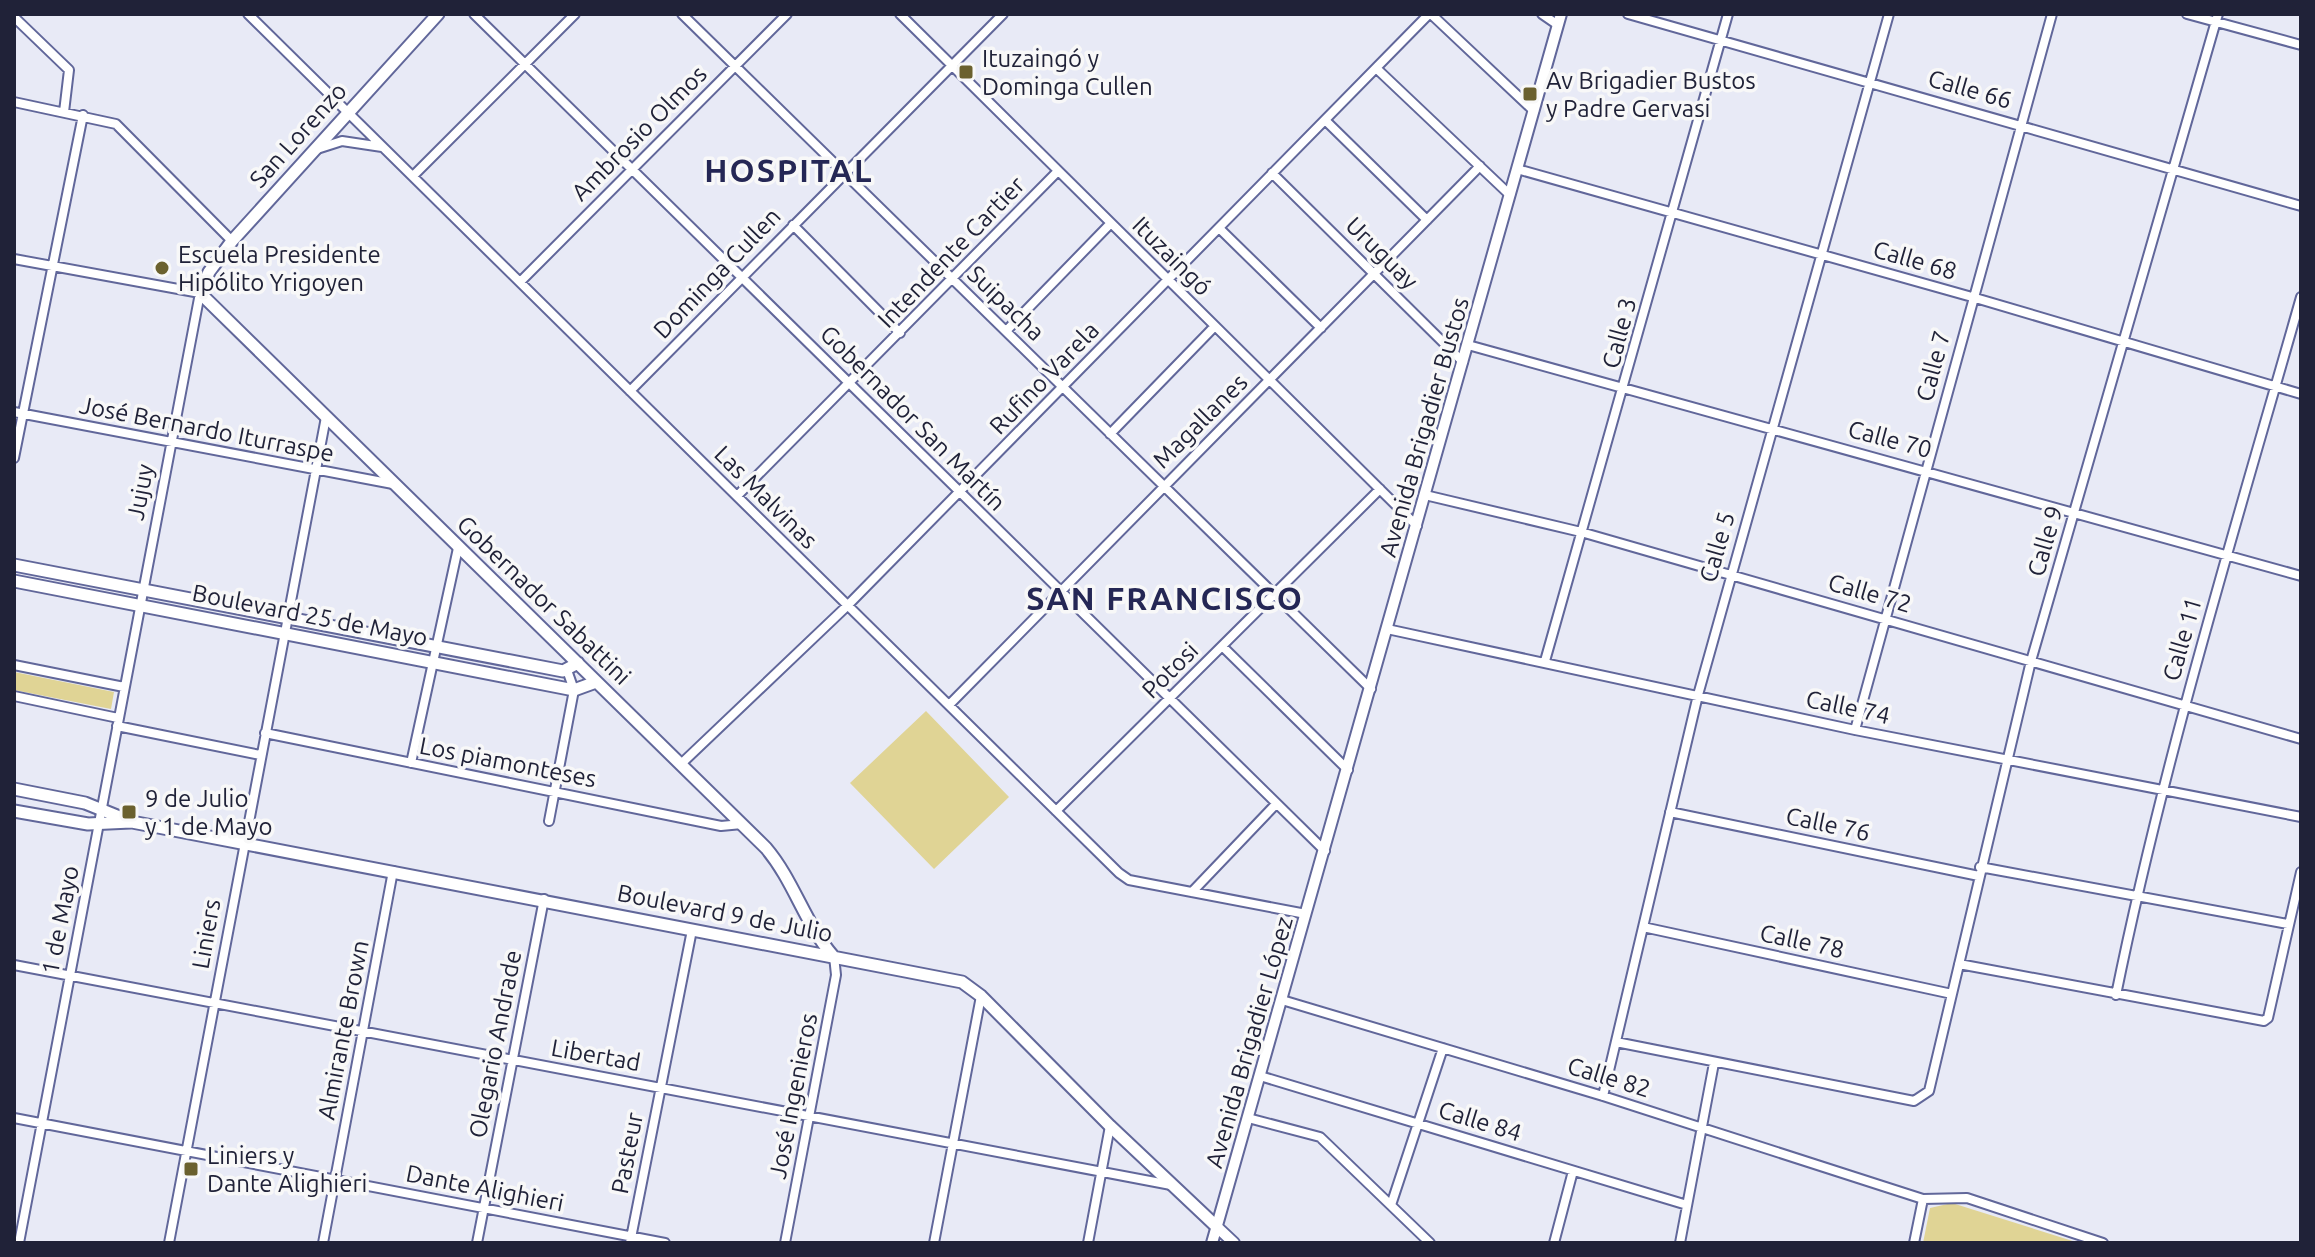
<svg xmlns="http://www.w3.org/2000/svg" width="2315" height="1257" font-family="Ubuntu,sans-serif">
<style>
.green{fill:#e0d495}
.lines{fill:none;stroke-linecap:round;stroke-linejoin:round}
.minor-casing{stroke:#61679a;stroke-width:12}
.tertiary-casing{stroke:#61679a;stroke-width:14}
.secondary-casing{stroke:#61679a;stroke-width:15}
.minor{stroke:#fff;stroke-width:8}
.tertiary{stroke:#fff;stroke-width:10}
.secondary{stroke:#fff;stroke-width:11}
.poi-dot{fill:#6b612e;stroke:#f8f8f8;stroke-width:3}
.labels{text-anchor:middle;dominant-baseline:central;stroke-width:7;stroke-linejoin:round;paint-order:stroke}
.poi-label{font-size:24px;fill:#202238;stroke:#f8f8f8;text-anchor:start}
.street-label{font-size:24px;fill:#202238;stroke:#f8f8f8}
.district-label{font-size:32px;font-weight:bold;letter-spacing:2px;fill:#252755;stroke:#f8f8f8}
</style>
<rect width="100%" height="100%" fill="#e8eaf6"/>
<path class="green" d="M14 672 114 692 111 709 14 690Z
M926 711 1009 797 934 869 850 783Z
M1952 1203 2079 1243H1923L1930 1208Z"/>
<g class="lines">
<g class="minor-casing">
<path id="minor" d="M248 14 1119 873 1129 880 1306 914
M474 14 1325 851
M682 14 1371 689
M900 14 1417 526
M1431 14 1534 111
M1542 14 1558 25
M1628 14 2301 206
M2187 14 2301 45
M14 17 69 70 64 112
M1376 68 1510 195
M14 102 116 124 232 241
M1325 120 1427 220
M317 149 342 141 382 147
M1517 169 1972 297 2301 394
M1272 173 1463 362
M413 176 575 14
M793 225 900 333
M1219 228 1321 328
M14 259 200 293 19 1243
M520 282 787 14
M1006 331 1111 223
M1468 345 2301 576
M630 391 1003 14
M14 412 393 484
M1110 434 1215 326
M14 458 83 115
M1425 495 1581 532 2301 739
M737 496 1058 171
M1387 629 1855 730 2301 817
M1222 646 1348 770
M1545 661 1728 14
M14 665 124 687
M14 696 118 718
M949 705 1480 166
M117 726 260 755
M1855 730 2052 14
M265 733 721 826 742 824
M411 763 458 548
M681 764 848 605 1429 14
M1056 811 1380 489
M1670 812 1979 876
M549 821 574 690 567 670
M1980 867 2288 924
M1192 892 1276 804
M1643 927 1952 994
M1959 964 2264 1021 2268 1018 2301 872
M14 965 1171 1185
M2116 995C2164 759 2235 529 2301 297
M1282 1000 1603 1096 1923 1199 1967 1198 2103 1243
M1616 1042 1914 1101 1929 1091 2031 661 2218 14
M1260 1076 1687 1205
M1603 1096 1698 695 1889 14
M14 1118 665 1243
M1248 1118 1320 1137 1430 1243
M1391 1205 1443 1048
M169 1243 326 417
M323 1243 393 871
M477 1243 544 899
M630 1243 692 930
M785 1243 836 975 834 956
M934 1243 981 996
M1088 1243 1110 1126
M1554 1243 1573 1171
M1680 1243 1714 1063
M1914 1243 1923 1199"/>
</g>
<g class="tertiary-casing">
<path id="tertiary" d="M1217 1227 1234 1243
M1212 1243 1561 14"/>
</g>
<g class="secondary-casing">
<path id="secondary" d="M438 14 232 241 209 272 200 293 766 848C794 881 805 924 833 956
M14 565 563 671 578 663
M14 581 574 690 596 682
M14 789 85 803 132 822 962 982 981 996 1110 1126 1217 1227
M14 811 88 824 131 822"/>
</g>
<use href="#minor" class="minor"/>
<use href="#tertiary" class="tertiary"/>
<use href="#secondary" class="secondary"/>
</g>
<g class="poi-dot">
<rect x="958" y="64" width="16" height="16" rx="4"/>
<rect x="1522" y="86" width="16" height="16" rx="4"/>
<circle cx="162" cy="268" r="8"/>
<rect x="121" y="804" width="16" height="16" rx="4"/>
<rect x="183" y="1161" width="16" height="16" rx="4"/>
</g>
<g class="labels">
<g class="poi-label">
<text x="982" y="58">Ituzaingó y<tspan x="982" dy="28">Dominga Cullen</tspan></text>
<text x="1546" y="80">Av Brigadier Bustos<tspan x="1546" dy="28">y Padre Gervasi</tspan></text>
<text x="178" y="254">Escuela Presidente<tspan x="178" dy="28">Hipólito Yrigoyen</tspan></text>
<text x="145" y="798">9 de Julio<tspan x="145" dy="28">y 1 de Mayo</tspan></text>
<text x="207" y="1155">Liniers y<tspan x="207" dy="28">Dante Alighieri</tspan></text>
</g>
<g class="street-label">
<text transform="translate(1970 89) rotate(16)">Calle 66</text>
<text transform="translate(639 133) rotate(-45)">Ambrosio Olmos</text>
<text transform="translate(298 135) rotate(-48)">San Lorenzo</text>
<text transform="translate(951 252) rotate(-46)">Intendente Cartier</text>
<text transform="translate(1382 253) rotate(45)">Uruguay</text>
<text transform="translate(1172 256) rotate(45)">Ituzaingó</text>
<text transform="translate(1915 260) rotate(16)">Calle 68</text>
<text transform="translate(717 273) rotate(-46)">Dominga Cullen</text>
<text transform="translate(1006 303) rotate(44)">Suipacha</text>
<text transform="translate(1619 333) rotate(-75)">Calle 3</text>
<text transform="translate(1933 366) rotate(-75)">Calle 7</text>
<text transform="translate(1044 378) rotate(-46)">Rufino Varela</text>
<text transform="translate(913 418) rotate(45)">Gobernador San Martín</text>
<text transform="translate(1200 421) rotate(-45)">Magallanes</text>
<text transform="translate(1424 427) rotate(-74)">Avenida Brigadier Bustos</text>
<text transform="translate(207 429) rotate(11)">José Bernardo Iturraspe</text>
<text transform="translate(1890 439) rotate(15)">Calle 70</text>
<text transform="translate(140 492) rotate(-79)">Jujuy</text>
<text transform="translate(766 497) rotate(45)">Las Malvinas</text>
<text transform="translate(2045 541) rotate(-74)">Calle 9</text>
<text transform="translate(1717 547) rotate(-74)">Calle 5</text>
<text transform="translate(1870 593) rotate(16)">Calle 72</text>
<text transform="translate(544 600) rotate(44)">Gobernador Sabattini</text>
<text transform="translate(310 615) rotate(11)">Boulevard 25 de Mayo</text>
<text transform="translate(2182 639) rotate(-74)">Calle 11</text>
<text transform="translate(1170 670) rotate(-45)">Potosi</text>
<text transform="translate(1848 707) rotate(12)">Calle 74</text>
<text transform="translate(508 762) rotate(11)">Los piamonteses</text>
<text transform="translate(1828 824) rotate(12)">Calle 76</text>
<text transform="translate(725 913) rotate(11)">Boulevard 9 de Julio</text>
<text transform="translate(60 920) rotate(-79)">1 de Mayo</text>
<text transform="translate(206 934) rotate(-80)">Liniers</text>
<text transform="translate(1802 941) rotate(12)">Calle 78</text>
<text transform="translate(343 1030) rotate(-79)">Almirante Brown</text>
<text transform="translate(1249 1042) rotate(-74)">Avenida Brigadier López</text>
<text transform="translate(495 1044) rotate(-79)">Olegario Andrade</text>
<text transform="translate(596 1055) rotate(10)">Libertad</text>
<text transform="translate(1609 1077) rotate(17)">Calle 82</text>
<text transform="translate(793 1096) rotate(-79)">José Ingenieros</text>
<text transform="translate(1480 1121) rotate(17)">Calle 84</text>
<text transform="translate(627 1153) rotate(-79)">Pasteur</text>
<text transform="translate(485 1188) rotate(11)">Dante Alighieri</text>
</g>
<g class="district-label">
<text x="789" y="170">HOSPITAL</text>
<text x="1165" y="598">SAN FRANCISCO</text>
</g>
</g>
<rect width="2315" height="1257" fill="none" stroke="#202238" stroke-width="32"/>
</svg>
